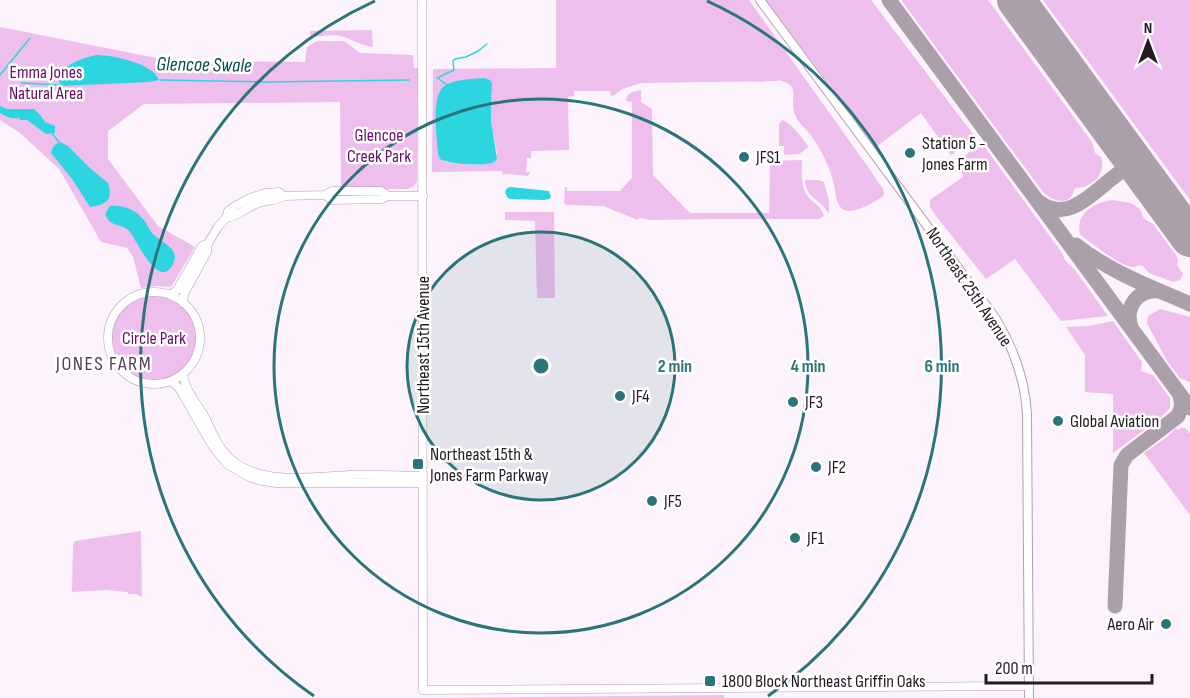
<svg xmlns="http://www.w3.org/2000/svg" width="1190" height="698" font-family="'Sofia Sans Condensed',sans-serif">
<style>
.green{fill:#eebeec;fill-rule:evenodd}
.water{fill:#2dd5e0}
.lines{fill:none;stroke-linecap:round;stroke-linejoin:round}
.stream{stroke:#2dd5e0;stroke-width:1.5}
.taxiway{stroke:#aaa0aa;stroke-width:15}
.runway{stroke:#aaa0aa;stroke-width:38}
.tertiary-casing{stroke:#b39db2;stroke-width:9}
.secondary-casing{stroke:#b39db2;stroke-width:10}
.tertiary{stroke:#fff;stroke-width:8}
.secondary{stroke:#fff;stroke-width:8}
.ring{fill:none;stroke:#2b757a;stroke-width:3}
.poi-dot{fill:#2b757a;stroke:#fff;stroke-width:2}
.labels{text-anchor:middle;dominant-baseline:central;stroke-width:5;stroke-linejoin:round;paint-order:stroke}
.park-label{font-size:18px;fill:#690f6a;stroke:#fff}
.poi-label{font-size:18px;fill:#231a22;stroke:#fff;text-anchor:start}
.street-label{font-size:18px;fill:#231a22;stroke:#fff}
.water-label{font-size:20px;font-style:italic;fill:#074e52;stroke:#fff}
.neighbourhood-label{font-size:20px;letter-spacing:1.5px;fill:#544053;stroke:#fff}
.centre{fill:#2b757a;stroke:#fff;stroke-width:3}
.ring-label{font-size:18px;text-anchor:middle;font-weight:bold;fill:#2b757a;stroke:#fff;stroke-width:5;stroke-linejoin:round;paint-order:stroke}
</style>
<rect width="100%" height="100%" fill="#fdf3fc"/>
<path class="green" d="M556 0H749L868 167 883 189 884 194 882 197C875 202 852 215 844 210 835 205 836 193 834 185 830 167 821 149 810 134 805 128 796 121 794 112 790 95 801 85 778 80V81L641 83 622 89 615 95 611 96 610 91H574V96L568 97 569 150 531 151V158H527L526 172H530L528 176 507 174 503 175 502 171 432 172 433 69 556 68ZM447 85 492 91 491 120 497 154 489 164 471 165 445 162 438 154 437 139Z
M766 0H871L976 138 951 155 921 113 876 147Z
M901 0H988L1092 142 1095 153 1102 158V169L1097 179 1090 184 1084 187 1075 188C1075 188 1072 197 1071 197 1063 206 1049 198 1043 192Z
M1043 0H1190V200Z
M0 27 172 61 305 62 307 47 317 41H344L360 53 413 55 414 68H418L417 182 413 187 407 189 341 190 340 102 144 104 108 131V159L158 226 195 247 171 287 155 286 141 288 133 257 127 248 101 242 59 169 20 133 0 120Z
M372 30 373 47C361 46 352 39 340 36 331 34 321 37 311 37L310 31Z
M641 90V102L652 109 653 175 690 213H769L770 161 802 160C802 173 800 188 809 198 816 205 820 205 824 216L819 219H718L651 220 639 218 638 220 603 206 566 205 564 202 565 187H567V191H620L632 178V102L626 101C627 92 633 92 641 90Z
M783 120C794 126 801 137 809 147L799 154 784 155V146H779V124Z
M981 144 984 146 1062 253 1065 260 1075 270 1108 316 1061 321 1015 259 986 279 936 216 930 207V200L963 177V175L954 163Z
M805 180H819L824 182 829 201V214C827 211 825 208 822 205 813 196 806 195 805 180Z
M1113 200 1131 203 1140 209 1144 219 1153 224 1176 255 1178 260 1177 265 1183 274 1180 280 1173 282 1149 273 1142 265C1139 265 1136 267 1133 267 1123 268 1088 241 1080 234 1075 212 1096 202 1113 200Z
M505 212H554L555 298H537L535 221 505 220Z
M111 338a43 43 0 1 1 86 0a43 43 0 1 1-86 0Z
M1160 309 1190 317V382L1180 378 1167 361 1147 323C1147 312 1152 315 1160 309Z
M1113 321 1142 362 1141 371 1153 375 1170 398V408L1159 419 1113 453V394L1085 392V355L1066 327 1088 326Z
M1176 428 1178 430 1181 428H1185L1190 433V515L1144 453 1167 437Z
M141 531 142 597 136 594H129L127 592 106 590 72 592 73 545 75 541Z
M724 695V698H434Z"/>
<path class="water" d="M96 55C112 55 153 63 159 80L150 82 60 86C54 66 81 59 96 55Z
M484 78 490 80 492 83 491 120 497 159C496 160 495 161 494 162 486 167 448 164 440 159L438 154C437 138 430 93 446 85 457 79 472 79 484 78Z
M0 106 7 109H34L41 116 45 122 55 126V133L46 134 27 120H20L19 118C12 119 6 117 0 113Z
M60 142 68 146 91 169 108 183C114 200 106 205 90 207L72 179 51 153C52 147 55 144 60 142Z
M511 187 549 191 551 197 549 199 544 200 510 199 507 197 505 192 507 188Z
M110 206C123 205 134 209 143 219 147 223 149 230 153 234 163 244 182 249 172 266 158 289 137 241 130 232 125 224 111 227 107 218 104 214 107 210 110 206Z"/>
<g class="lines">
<path class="stream" d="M0 75 30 38
M437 78 454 70 453 61 455 59 466 57 478 51 487 44
M439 79 447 85
M160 80 267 82 409 80
M21 83 59 85
M51 132 59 142"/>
<path class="taxiway" d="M889 0 1190 408
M1039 202C1071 227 1099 184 1125 169H1134L1143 173
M1076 245C1110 272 1151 287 1190 304
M1131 327C1124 306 1139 288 1160 291
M1115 606 1121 465 1127 455 1178 416 1182 406 1180 395"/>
<path class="runway" d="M1016 0 1190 238"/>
<g class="tertiary-casing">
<path id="tertiary" d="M422 0 423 690 1029 686
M325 195 332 200 381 199 388 196H423
M226 218C237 217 246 208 256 204 266 200 276 201 284 196L325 195 332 191H381L388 196
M108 338a46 46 0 1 1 92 0a46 46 0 1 1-92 0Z
M170 295 177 290 202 246 208 243
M183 303 184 294 207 252 208 243 218 227 226 218 228 211 235 206 250 198 265 193 279 192 284 196
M183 374C185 391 198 404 206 419 213 434 219 450 233 461 264 485 313 477 349 475 374 474 399 476 423 476
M171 381 179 388 213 447 227 464 249 477 262 481 276 483H423"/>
</g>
<g class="secondary-casing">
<path id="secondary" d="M760 0 996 319C1014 349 1025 379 1027 414L1029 698"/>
</g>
<use href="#tertiary" class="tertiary"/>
<use href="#secondary" class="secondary"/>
</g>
<circle cx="541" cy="366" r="134" fill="#2b757a" fill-opacity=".12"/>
<g class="ring">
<circle cx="541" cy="366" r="134"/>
<circle cx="541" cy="366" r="267"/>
<path d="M314 696A401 401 0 0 1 375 1M707 1A401 401 0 0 1 768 696"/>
</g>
<g class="poi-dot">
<circle cx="910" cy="153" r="6"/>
<circle cx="744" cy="157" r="6"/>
<circle cx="620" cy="396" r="6"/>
<circle cx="793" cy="402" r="6"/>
<circle cx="1058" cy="421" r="6"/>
<rect x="412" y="458" width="12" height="12" rx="3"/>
<circle cx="816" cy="467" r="6"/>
<circle cx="652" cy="501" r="6"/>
<circle cx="795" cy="538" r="6"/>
<circle cx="1166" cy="624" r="6"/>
<rect x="704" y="675" width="12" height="12" rx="3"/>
</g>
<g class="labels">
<g class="park-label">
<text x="46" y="72">Emma Jones<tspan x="46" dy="21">Natural Area</tspan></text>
<text x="379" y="135">Glencoe<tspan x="379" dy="21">Creek Park</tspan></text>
<text x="154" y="338">Circle Park</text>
</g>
<g class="poi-label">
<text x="922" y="143">Station 5 -<tspan x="922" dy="21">Jones Farm</tspan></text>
<text x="756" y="157">JFS1</text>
<text x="632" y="396">JF4</text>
<text x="805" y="402">JF3</text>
<text x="1070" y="421">Global Aviation</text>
<text x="430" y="454">Northeast 15th &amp;<tspan x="430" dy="21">Jones Farm Parkway</tspan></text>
<text x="828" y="467">JF2</text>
<text x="664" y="501">JF5</text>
<text x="807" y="538">JF1</text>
<text x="1154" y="624" text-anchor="end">Aero Air</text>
<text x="722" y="681">1800 Block Northeast Griffin Oaks</text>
</g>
<g class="street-label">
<text transform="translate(969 287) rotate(56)">Northeast 25th Avenue</text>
<text transform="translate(423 345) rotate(-90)">Northeast 15th Avenue</text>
</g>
<g class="water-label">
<text transform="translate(204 65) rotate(1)">Glencoe Swale</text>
</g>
<g class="neighbourhood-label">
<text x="104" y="364">JONES FARM</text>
</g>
</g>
<circle cx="541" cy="366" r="9" class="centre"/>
<g class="ring-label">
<text x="675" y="372">2 min</text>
<text x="808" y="372">4 min</text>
<text x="942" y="372">6 min</text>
</g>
<g transform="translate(1148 42)" stroke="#ffffff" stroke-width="4.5" paint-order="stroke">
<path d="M0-4.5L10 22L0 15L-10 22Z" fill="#231a22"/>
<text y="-9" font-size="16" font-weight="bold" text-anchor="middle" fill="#231a22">N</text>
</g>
<path d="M986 674v9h166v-9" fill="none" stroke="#231a22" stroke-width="3"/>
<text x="995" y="674" font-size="18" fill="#231a22" stroke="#ffffff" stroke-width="4.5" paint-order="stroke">200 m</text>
</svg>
